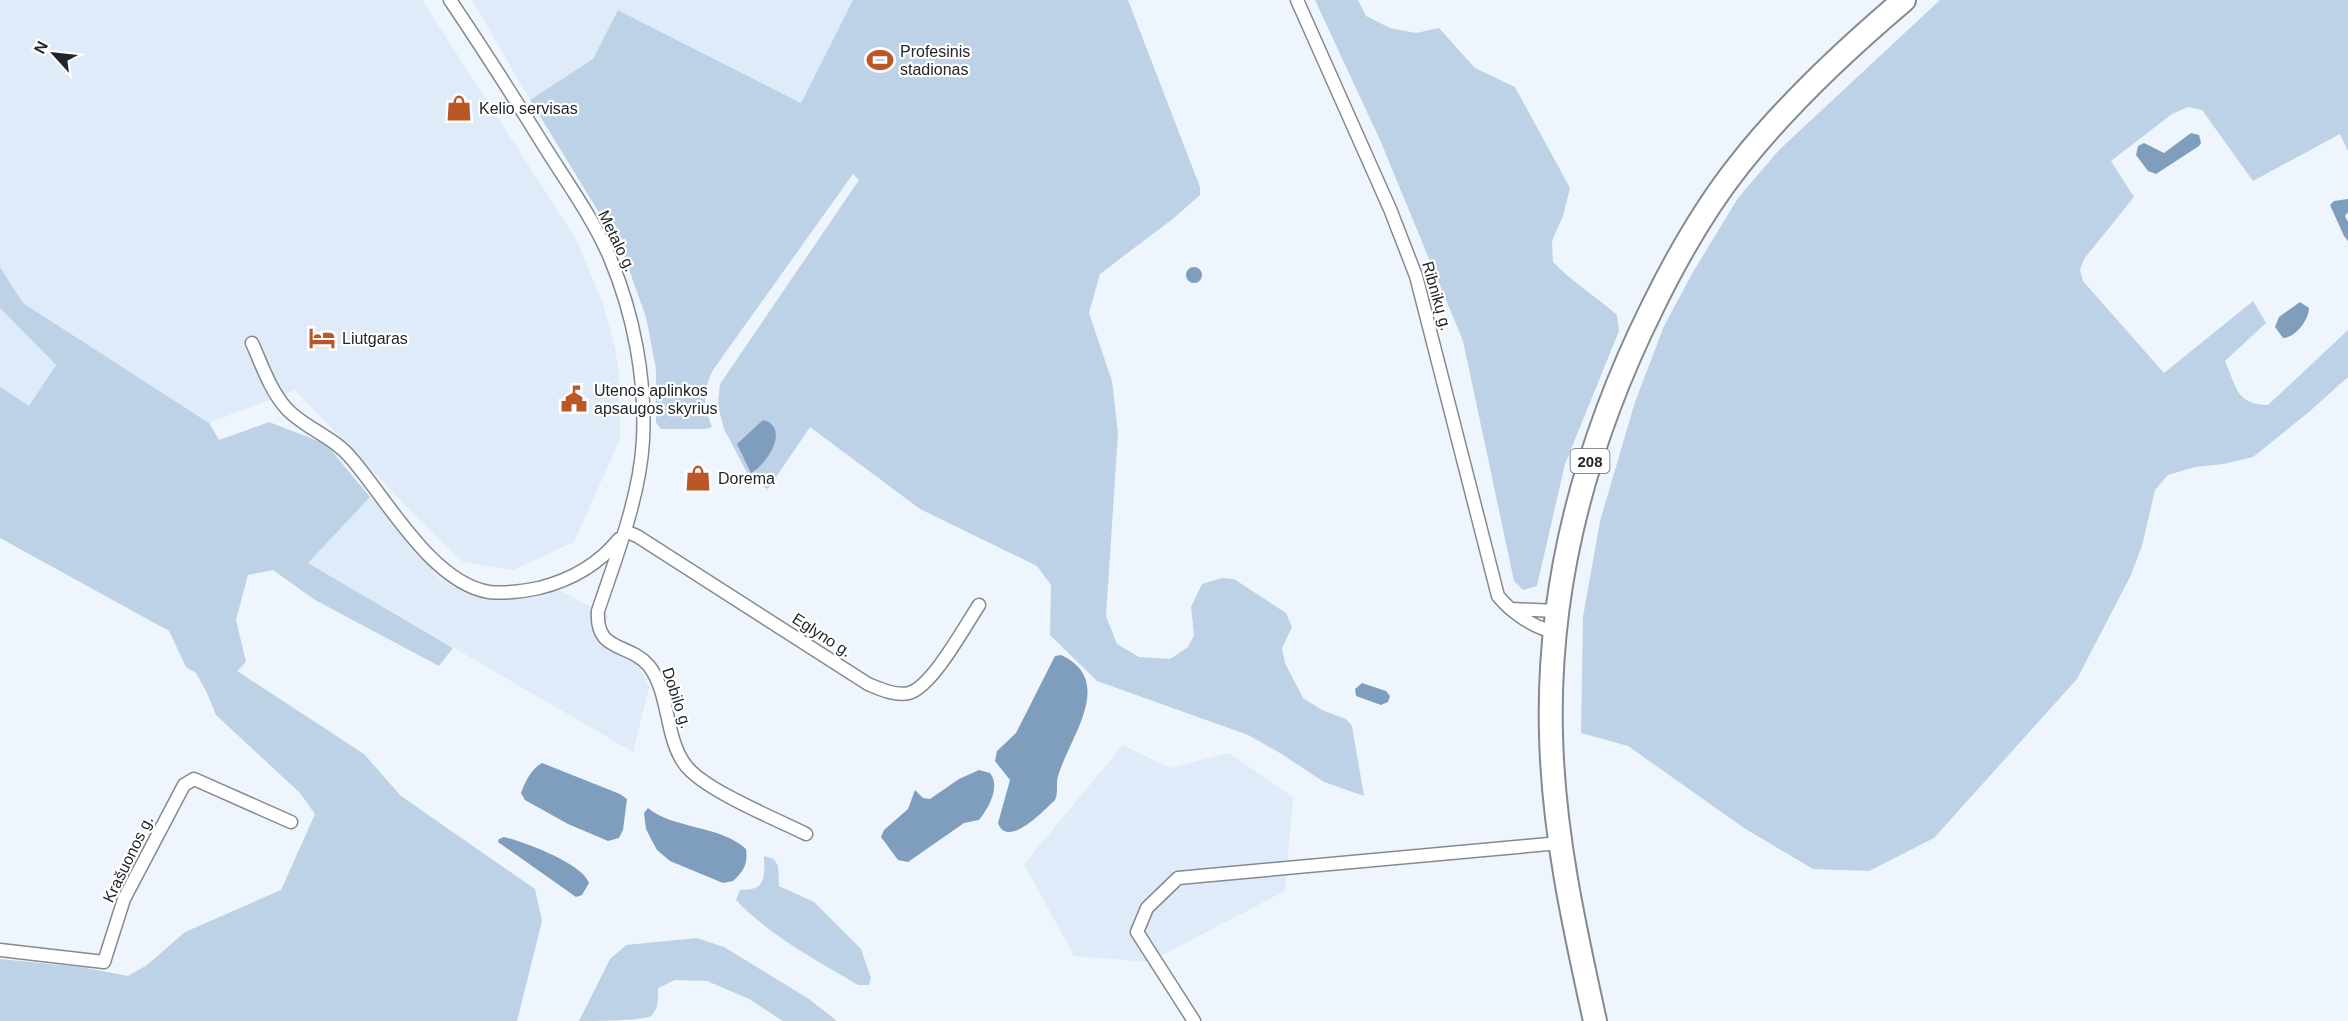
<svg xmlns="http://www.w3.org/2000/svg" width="2348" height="1021" font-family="Helvetica,sans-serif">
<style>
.built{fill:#dfebf8}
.green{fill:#bed2e7}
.water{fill:#7f9ebe}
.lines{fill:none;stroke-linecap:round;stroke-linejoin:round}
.street-casing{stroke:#848a90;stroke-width:15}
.highway-casing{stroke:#848a90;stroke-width:26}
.street{stroke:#fff;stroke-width:12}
.highway{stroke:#fff;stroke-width:22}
.labels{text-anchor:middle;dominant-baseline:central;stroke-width:4.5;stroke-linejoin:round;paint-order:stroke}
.shield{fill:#fff;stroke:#656768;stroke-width:1.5}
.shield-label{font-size:15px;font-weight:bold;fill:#232628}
.poi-label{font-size:16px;fill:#232628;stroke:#fff;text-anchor:start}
.street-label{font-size:16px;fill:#232628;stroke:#fff}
</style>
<rect width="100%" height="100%" fill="#eff5fc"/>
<path class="built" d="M0 0H422L576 239 603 304 615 348 619 373 620 439 574 542 513 570 463 562 419 520 295 390 209 423 23 303 0 267Z
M472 0H853L801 103 619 10 593 59 530 100Z
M0 308 56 365 29 407 0 387Z
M370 497 439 578 466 594 535 598 559 590 608 616 604 629 619 642 641 670 649 687 633 752 308 563Z
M1123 745 1170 768 1229 753 1293 797 1285 891 1149 962 1074 956 1024 864Z"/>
<path class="green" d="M853 0H1128L1200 187V195L1174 218 1100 274 1089 313 1112 381 1118 433 1106 616 1117 644 1139 657 1170 659 1188 647 1194 635 1191 607 1202 584 1222 578 1234 579 1286 613 1292 627 1282 648 1285 663 1303 698 1322 710 1346 719 1352 726 1364 796 1324 782 1280 753 1248 735 1097 681 1050 635 1051 585 1037 566 920 509 810 427 768 489 752 482 724 429 718 406 720 384 859 180 853 174 713 370C702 394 703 402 712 427L705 429H661L656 423V369L646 317 622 250 530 100 593 59 618 10 801 103Z
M1315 0H1358L1366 16 1390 28 1416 33 1439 28 1475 68 1515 87 1570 188 1563 216 1552 241 1553 262C1573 283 1596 296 1617 315L1619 331 1565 464 1537 586 1523 590 1514 581 1463 341 1380 140Z
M1940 0H2348V151L2340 134 2253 181 2202 110 2188 107 2172 114 2111 161 2134 197 2084 259 2080 270 2083 281 2164 373 2253 301 2266 323 2225 361C2237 388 2236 404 2268 405L2348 330V377L2309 412 2253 457 2224 464 2195 467 2168 475 2155 490 2142 546 2130 577 2077 679 1934 838 1869 871 1813 869 1744 828 1628 746 1581 733 1583 617 1600 521 1635 402 1664 326 1693 272 1738 198 1779 150Z
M0 267 23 303 209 423 219 440 269 422 326 444 370 497 308 563 453 648 439 666 315 600 273 570 248 575 236 620 246 662 237 671 364 754 401 796 535 889 542 921 517 1021H0V959L81 967 128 976 147 965 185 932 281 890 315 814 300 793 216 715 207 693 196 673 186 667 169 631 0 538V387L29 406 56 365 0 308Z
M764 856 774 859 778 866 779 886 814 902 861 949 871 978 869 985H858C816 960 770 936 736 900L740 890C744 889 751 890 755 888 767 883 764 867 764 856Z
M697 938 724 947 809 999 837 1021H783L749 999 707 981 675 980 658 988C658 998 659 1009 651 1016 640 1021 595 1021 579 1021L610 959 626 945Z"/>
<path class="water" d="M2191 133 2199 135 2201 143 2199 146 2156 174 2148 171 2136 155 2138 146 2144 143 2164 153Z
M2348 199V212L2345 216 2348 222V241L2344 236 2330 205 2334 201Z
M1186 275a8 8 0 1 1 16 0a8 8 0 1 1-16 0Z
M2300 302 2309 308C2309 320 2295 338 2283 338L2275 327 2279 317Z
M763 420C791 427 767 465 751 473L737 444Z
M1061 655C1115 680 1072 734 1059 773 1055 782 1059 791 1055 800 1045 809 1008 850 998 823L1010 780 995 761 997 751 1016 733 1055 656Z
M1362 683 1386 691 1390 696 1388 702 1381 705 1356 696 1355 689Z
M542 763 620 794 627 799 623 830 619 838 608 841 568 824 525 800 521 793C525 782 531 769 542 763Z
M979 770 990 773C1001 787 988 809 979 820L964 823 908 862 898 860 881 837 884 830 908 809 915 790 923 798 930 799 959 779Z
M648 808C673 829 720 825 746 849 748 864 744 871 733 881L723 883 670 861 664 856 657 850 651 839 646 829 644 813Z
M504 837C524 842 582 863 589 883L582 895 576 897 498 842 499 839Z"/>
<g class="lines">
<g class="street-casing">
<path id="street" d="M450 0C483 49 515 99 546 149 568 184 594 220 610 258 634 315 646 379 643 440 640 497 616 557 598 611 595 653 629 642 649 666 664 685 666 716 673 739 676 749 680 759 687 767 707 791 776 819 806 834
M1297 0 1390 209 1416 276 1498 596C1512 613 1533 627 1554 632
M252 343C262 365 270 390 286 408 304 428 334 437 351 458 386 498 432 583 489 592 505 594 524 591 539 588 571 580 599 564 619 539
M625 531 637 536 868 684C880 689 895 696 909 693 932 687 965 626 979 605
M1512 609 1556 611
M0 950 104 962 124 899 184 785 194 779 291 822
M1194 1021 1137 932 1147 908 1178 878 1560 843"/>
</g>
<g class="highway-casing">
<path id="highway" d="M1595 1021C1574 926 1553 831 1551 734 1547 584 1587 439 1653 306 1677 257 1705 208 1739 165 1787 104 1845 50 1904 0"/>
</g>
<use href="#street" class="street"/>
<use href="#highway" class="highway"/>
</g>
<defs>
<g id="stadium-bare" transform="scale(2.07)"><path d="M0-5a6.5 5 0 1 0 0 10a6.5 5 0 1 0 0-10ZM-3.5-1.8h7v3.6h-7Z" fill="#bb5626" stroke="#fff" stroke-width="2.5" paint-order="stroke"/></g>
<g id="shop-bare" transform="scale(2.07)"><path d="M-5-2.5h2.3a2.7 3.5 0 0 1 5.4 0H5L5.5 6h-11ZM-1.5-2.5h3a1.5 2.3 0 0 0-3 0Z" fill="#bb5626" stroke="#fff" stroke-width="2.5" paint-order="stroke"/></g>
<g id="hotel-bare" transform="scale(2.07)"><path d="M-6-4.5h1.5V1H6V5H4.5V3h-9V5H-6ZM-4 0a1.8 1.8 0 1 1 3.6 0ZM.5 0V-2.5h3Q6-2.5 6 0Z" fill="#bb5626" stroke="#fff" stroke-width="2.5" paint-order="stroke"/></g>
<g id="civic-bare" transform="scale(2.07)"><path d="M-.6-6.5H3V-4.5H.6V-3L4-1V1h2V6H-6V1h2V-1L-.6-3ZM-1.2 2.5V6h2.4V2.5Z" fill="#bb5626" stroke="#fff" stroke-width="2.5" paint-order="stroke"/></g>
</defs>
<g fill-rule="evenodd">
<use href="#stadium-bare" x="880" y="60"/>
<use href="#shop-bare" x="459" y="108"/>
<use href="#hotel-bare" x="322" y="338"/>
<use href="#civic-bare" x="574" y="399"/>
<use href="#shop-bare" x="698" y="478"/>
</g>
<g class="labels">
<rect class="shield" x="1570.5" y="449" width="39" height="24" rx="4.5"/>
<g class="shield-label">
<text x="1590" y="461">208</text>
</g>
<g class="poi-label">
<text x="900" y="51">Profesinis<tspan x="900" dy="18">stadionas</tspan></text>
<text x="479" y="108">Kelio servisas</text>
<text x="342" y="338">Liutgaras</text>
<text x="594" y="390">Utenos aplinkos<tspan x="594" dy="18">apsaugos skyrius</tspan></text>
<text x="718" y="478">Dorema</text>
</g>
<g class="street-label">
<text transform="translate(617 241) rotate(64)">Metalo g.</text>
<text transform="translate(1437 296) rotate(74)">Ribnikų g.</text>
<text transform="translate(822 635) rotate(33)">Eglyno g.</text>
<text transform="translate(677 698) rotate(72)">Dobilo g.</text>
<text transform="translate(128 859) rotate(-64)">Krašuonos g.</text>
</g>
</g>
<g transform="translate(54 54) rotate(297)" stroke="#ffffff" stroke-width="4.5" paint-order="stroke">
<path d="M0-4.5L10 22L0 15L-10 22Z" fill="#232628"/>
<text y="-9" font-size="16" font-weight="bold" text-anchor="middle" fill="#232628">N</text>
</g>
</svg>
